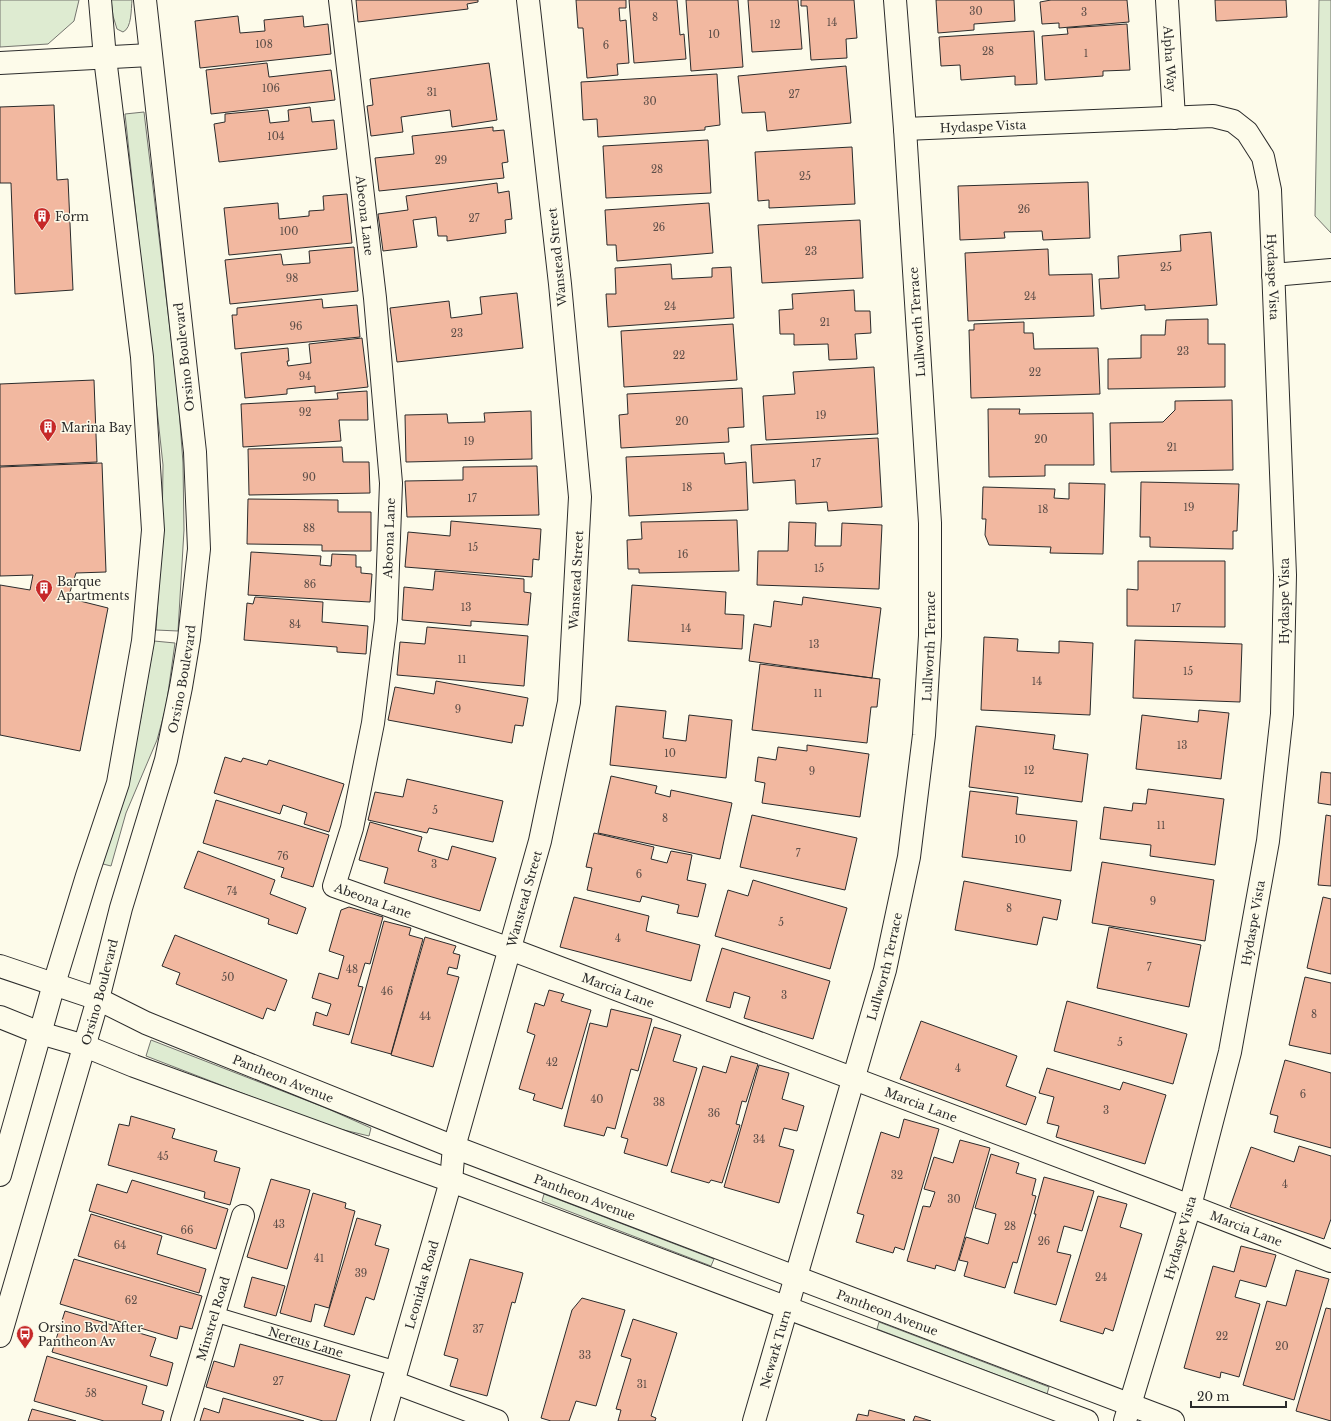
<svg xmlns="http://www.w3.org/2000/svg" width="1331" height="1421" font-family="'Libre Baskerville',serif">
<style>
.green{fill:#deebd1;stroke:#74746e}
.building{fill:#f2b8a0;stroke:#2b2b2b}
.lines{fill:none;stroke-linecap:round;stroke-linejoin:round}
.lane-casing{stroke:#2b2b2b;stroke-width:16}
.street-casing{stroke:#2b2b2b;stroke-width:24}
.secondary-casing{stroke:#2b2b2b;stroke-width:24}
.lane{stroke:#fdfbea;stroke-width:14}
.street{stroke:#fdfbea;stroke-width:22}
.secondary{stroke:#fdfbea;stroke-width:22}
.labels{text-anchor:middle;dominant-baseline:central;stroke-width:3;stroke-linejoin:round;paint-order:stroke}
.number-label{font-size:10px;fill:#5d4e48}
.street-label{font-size:12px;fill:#2b2b2b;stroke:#fdfbea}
.poi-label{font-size:12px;fill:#2b2b2b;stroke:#fdfbea;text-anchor:start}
</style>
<rect width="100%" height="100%" fill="#fdfbea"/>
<path class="green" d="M0 0H79L74 21 48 44 0 47Z
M111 0H132C131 9 132 28 123 32L117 29 113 16Z
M1319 0H1331V233L1315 216Z
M144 112 178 396 183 463 184 530 178 631 156 630 162 535 163 465 125 114Z
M154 641 175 643 166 707 157 740 126 813 111 866 103 864 140 722Z
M151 1040 326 1108 371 1128 369 1136 327 1126 146 1056Z
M544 1194 714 1259 711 1266 542 1201Z
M879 1322 1049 1387 1047 1394 877 1329Z"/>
<path class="building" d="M356 0H478V2L467 4 468 9 358 22Z
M576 0H626V8H619L620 21 626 20 629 63 617 64 618 75 587 78 583 28H578Z
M629 0H677L680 35 684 34 686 59 634 63Z
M686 0H738L743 67 691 71Z
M748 0H798L802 49 752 52Z
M801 0H854L857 38 846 39 847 58 811 60 807 6H801Z
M936 0H1014L1015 21 974 24V30L938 33Z
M1051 0H1127L1129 22 1059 28V23L1042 24 1040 2Z
M1215 0H1286L1287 17 1216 21Z
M238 16 240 33 265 31 264 20 303 16 304 27 328 24 331 54 200 68 195 21Z
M1127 24 1130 70 1103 71V76L1045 80 1042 36 1068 34 1067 28Z
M1034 31 1037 84 1015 85V76L961 80 960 65 941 66 939 37Z
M267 63 269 77 331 70 335 100 211 114 206 70Z
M489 63 497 120 452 127 450 110 401 117 403 132 371 136 367 106 373 105 370 79Z
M846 66 851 123 767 131 765 112 742 113 738 76Z
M717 74 720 125 705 127V130L598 137 597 119 583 120 581 82Z
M54 105 57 180 68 179 73 290 15 294 11 183H0V107Z
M310 107 312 122 334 120 337 149 219 162 214 124 225 122V114L268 110 270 123 289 121 288 110Z
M493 127V131L504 130 508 162 502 163 504 178 379 191 375 158 414 154 412 136Z
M708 140 711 193 606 198 603 146Z
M852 147 855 204 769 208V200L758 201 755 152Z
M1088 182 1090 238 1043 240 1042 231 1004 232 1005 238 960 240 958 186Z
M497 183 498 193 509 191 512 219 505 220 506 233 447 241V236H438L436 217 413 220 417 247 383 251 378 214 408 210 406 196Z
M347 194 352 243 229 255 224 208 278 203 279 219 309 216V211L324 210 323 196Z
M709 203 713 253 617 261 616 245H607L605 210Z
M860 220 863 278 762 283 758 225Z
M1211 232 1217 305 1145 310V305L1101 309 1099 279 1119 278 1118 256 1181 251 1180 235Z
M354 247 358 291 230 304 225 260 281 254 283 265 310 263 309 251Z
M1048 249 1049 275 1092 274 1094 316 968 321 965 253Z
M671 264 672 279 712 277V268L731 267 734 318 608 327 606 294H616L615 268Z
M854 290 855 311H870L871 333 855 334 857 359 829 360 828 344 794 345V334H780L779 310 793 309 792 294Z
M517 293 523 348 397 362 390 308 449 301 451 318 482 314 480 297Z
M322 299 323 308 357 305 360 337 235 349 232 315H237V308Z
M1208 319V344H1225V387L1108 389V359L1141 358V335H1165L1166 320Z
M1024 322V333H1033L1034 349 1098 348 1100 394 971 398 969 330H974V324Z
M733 324 737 380 624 387 621 331Z
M362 338 368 387 315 393V386L287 389V394L245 398 241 353 288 348 289 361H287L288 366 311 363 309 344Z
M874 367 878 434 766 440 763 396 795 394 793 372Z
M94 380 97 462 0 466V384Z
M742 388 744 427 728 428 729 442 621 448 619 415 628 414 627 394Z
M367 391 368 420H339L341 441 243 447 241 404 338 399 337 393Z
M1232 400 1233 470 1111 472 1110 423 1163 422 1175 410V401Z
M988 409H1020L1019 414 1093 413 1094 465H1045V476L989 477Z
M531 411 532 459 406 462 405 415 447 414 448 423 485 422 484 413Z
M878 438 882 507 828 511 827 502 796 504 795 480 753 483 751 445Z
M342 447 343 462H369L370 493 249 495 248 449Z
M724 453 725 464 746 462 748 510 629 516 626 457Z
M102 463 106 572 76 573 68 598 108 608 80 751 0 735V585L30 590 33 575 0 576V467Z
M537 466 539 515 407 517 405 481 463 480V467Z
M1141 482 1239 484 1237 531H1233V549L1150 547V537H1140Z
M1069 483 1105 484 1103 554 1050 553 1051 547 989 545 985 535 986 519H982L983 487 1055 489 1054 498 1069 499Z
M248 499 338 500V512H371V551H322V545L247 544Z
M737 520 739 571 639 573V569H628L627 540 642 539 641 522Z
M451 521 541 529 539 560 533 559 532 577 405 567 408 532 450 536Z
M789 522 816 523 815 546H841L842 523 882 525 879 589 757 585 758 551H788Z
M251 552 321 556 320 565 331 566 332 554 356 555V567H361V573L372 574 370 602 248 595Z
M1138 561H1225V627L1127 626V589L1138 590Z
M435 571 524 579V592L531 593 528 625 471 621V626L402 620 404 587 433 590Z
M632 585 726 592 725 614 744 615 742 649 628 641Z
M255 597 323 602 322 622 368 626 366 654 337 652V647L244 640 247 603 253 604Z
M803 597 881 608 872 678 749 661 754 624 771 627 774 601 802 605Z
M427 627 528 636 524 686 397 675 400 642 425 644Z
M984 637 1018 639 1017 651 1059 653V641L1093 643 1090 715 981 710Z
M1135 640 1242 644 1240 702 1133 698Z
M760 664 880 679 877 707H871L867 743 752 730Z
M436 681 528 698 523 726 515 725 512 743 388 720 395 687 434 694Z
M616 706 666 711 663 738 686 741 689 715 732 720 726 778 610 765Z
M1199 710 1229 713 1221 779 1136 769 1142 715 1198 722Z
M976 726 1055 735 1053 749 1088 754 1082 802 969 787Z
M807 745 869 754 860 817 762 803 765 783 755 781 758 757 776 760 778 747 807 751Z
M225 757 241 762 243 758 267 765 269 760 344 784 329 832 304 824 307 813 283 805 280 814 214 793Z
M1321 772 1331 773V805L1318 803Z
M611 776 657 786 655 793 670 797 671 790 732 803 720 859 598 833Z
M407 779 503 801 493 842 429 828 427 833 368 820 375 792 403 797Z
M1148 789 1224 799 1215 865 1150 856 1151 845 1100 839 1104 807 1132 811 1133 803 1146 804Z
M970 791 1018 797 1016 814 1077 821 1071 871 962 857Z
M216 800 329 835 313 887 281 877 284 868 203 843Z
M752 815 857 838 845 890 740 867Z
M1326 815 1331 816V886L1318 885Z
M370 822 422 837 418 851 448 860 452 846 496 858 480 911 384 883 388 868 359 860Z
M594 833 654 847 651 859 667 863 671 851 692 855 687 880 706 884 698 917 677 913 679 905 642 896 640 902 587 890 592 868 586 867Z
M198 851 275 880 270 894 306 908 297 934 268 924 269 919 184 888Z
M1102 862 1214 880 1205 941 1092 923Z
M753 880 847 908 830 969 715 936 728 890 748 896Z
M964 881 1061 900 1057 920 1043 917 1037 945 955 930Z
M574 897 649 916 646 931 700 945 691 981 560 947Z
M1323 897 1331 899V974L1307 968Z
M349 907 383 917 370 964 365 963 358 986 363 987 349 1035 313 1025 316 1012 327 1016 331 1004 312 998 319 973 338 979 344 956 329 951 341 910Z
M384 921 411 928 409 935 423 939 391 1054 351 1043Z
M1109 927 1201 945 1189 1007 1097 988Z
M175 935 287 980 275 1011 267 1008 263 1019 176 984 180 973 162 966Z
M425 937 456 946 453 953 460 955 457 969 449 967 447 974 459 977 433 1067 391 1055Z
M722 948 830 981 813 1039 744 1018 750 997 734 992 730 1008 706 1001Z
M1305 977 1331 983V1054L1289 1045Z
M549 990 564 994 561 1001 591 1010 562 1109 533 1100 535 1094 519 1089 535 1035 527 1032 535 1003 544 1006Z
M1067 1001 1187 1034 1173 1084 1054 1051Z
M611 1009 652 1019 638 1071 631 1069 615 1129 607 1127 604 1136 564 1126 590 1023 607 1027Z
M921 1021 1017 1056 1006 1086 1036 1097 1026 1125 900 1079Z
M654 1027 681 1035 673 1061 697 1068 667 1166 624 1153 628 1139 621 1137Z
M731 1056 758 1064 746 1102 742 1101 736 1124 740 1125 722 1183 711 1180 709 1183 671 1172 703 1066 726 1073Z
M1285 1060 1331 1073V1148L1274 1132 1278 1116 1270 1114Z
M759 1065 789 1073 782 1099 804 1106 797 1131 784 1128 779 1146 794 1150 779 1203 724 1187Z
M1047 1068 1120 1090 1123 1082 1166 1095 1145 1164 1056 1137 1059 1126 1047 1123 1054 1097 1039 1093Z
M131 1116 175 1129 172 1138 217 1151 214 1161 240 1168 230 1205 204 1198 205 1192 108 1165 119 1124 129 1126Z
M904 1119 939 1129 904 1250 895 1247 893 1253 856 1242 864 1215 857 1213 881 1132 899 1138Z
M960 1140 990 1148 955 1271 936 1265 935 1269 907 1261 923 1206 930 1207 935 1192 924 1189 934 1157 953 1163Z
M1299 1146 1331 1156V1219L1324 1239 1230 1207 1251 1147 1294 1162Z
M991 1154 1019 1163 1016 1173 1036 1179 1032 1195 1036 1196 1017 1263 1013 1262 1005 1288 964 1276 968 1262 959 1260 966 1237 988 1244 996 1214 975 1208Z
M1044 1177 1094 1191 1082 1231 1064 1226 1057 1252 1071 1255 1056 1305 1014 1293 1036 1214H1034Z
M271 1179 310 1190 287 1269 247 1257Z
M132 1180 228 1209 216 1249 89 1211 97 1184 127 1193Z
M313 1193 346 1203 345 1208 355 1211 329 1308 315 1304 311 1322 280 1313Z
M1098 1196 1127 1204 1120 1227 1142 1234 1113 1331 1105 1328 1103 1334 1060 1321Z
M91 1214 162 1236 157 1254 206 1269 199 1293 78 1256Z
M357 1218 381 1225 375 1245 389 1249 374 1300 366 1297 354 1335 324 1326Z
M1241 1246 1276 1255 1266 1287 1240 1280 1235 1297 1260 1304 1239 1377 1221 1372 1220 1378 1184 1368 1213 1266 1234 1272Z
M74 1259 202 1296 192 1329 180 1326 177 1339 60 1304Z
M470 1259 523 1273 515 1303 512 1302 487 1396 450 1386 458 1359 444 1355Z
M1296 1270 1329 1279 1294 1400 1243 1385 1267 1301 1286 1306Z
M252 1277 285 1286 276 1316 244 1307Z
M582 1298 625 1310 596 1406 576 1401 569 1421H551L541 1418 572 1310Z
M1326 1308 1331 1309V1421L1296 1411Z
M65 1311 156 1338 150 1356 173 1363 167 1386 52 1352Z
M633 1319 677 1333 651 1416 656 1418 655 1421H618L621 1410 616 1409 631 1359 621 1356Z
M240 1344 350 1375 336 1421H323L206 1387 214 1361 234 1367Z
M47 1356 147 1386 142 1404 164 1411 161 1421H104L34 1401Z
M223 1398 304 1421H200L204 1408 219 1413Z
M32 1409 76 1421H28Z
M869 1410 905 1420 904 1421H856L858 1414 868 1416Z
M915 1416 931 1421H913Z"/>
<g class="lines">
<g class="lane-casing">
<g id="lane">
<path id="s1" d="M214 1314 397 1369"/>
</g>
</g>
<g class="street-casing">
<g id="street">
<path id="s2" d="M340 0 375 298 391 483 386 620 373 723 352 828 334 886 510 949 1159 1194 1331 1261"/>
<path id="s3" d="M1167 0 1174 118"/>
<path d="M0 63 150 55"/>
<path id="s4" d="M905 129 1213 116 1233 121 1247 132 1263 157 1270 190 1285 575 1282 714 1268 841 1230 1052 1190 1206 1125 1421"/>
<path d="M1273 275 1331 270"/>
<path d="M393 1382 497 1421"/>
<path id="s5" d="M182 1421 243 1216"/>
<path id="s6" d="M382 1421 451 1181 454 1147 540 841 569 702 580 497 560 284 528 0"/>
<path id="s7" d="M754 1421 885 970 909 857 924 735 930 636V523L905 129 895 0"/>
</g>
</g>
<g class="secondary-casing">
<g id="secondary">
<path id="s8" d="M0 966 98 999 146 1023 454 1147 1173 1421"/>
<path d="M0 1017 40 1033 85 1046 134 1066 451 1181 1087 1421"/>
<path d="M0 1175 54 984 87 876 118 783 143 641 153 530 142 357 105 58 100 0"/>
<path id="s9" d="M0 1336 98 999 121 908 166 760 181 687 189 639 199 549 195 452 145 0"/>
</g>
</g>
<use href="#lane" class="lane"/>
<use href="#street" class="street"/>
<use href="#secondary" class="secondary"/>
</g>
<defs>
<g id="building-pin" transform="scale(0.9)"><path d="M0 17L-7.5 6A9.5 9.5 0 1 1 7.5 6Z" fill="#c62828" stroke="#fdfbea"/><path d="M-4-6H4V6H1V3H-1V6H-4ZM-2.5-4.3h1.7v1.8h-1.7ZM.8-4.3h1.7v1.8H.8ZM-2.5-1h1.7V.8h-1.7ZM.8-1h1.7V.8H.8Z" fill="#fff"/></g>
<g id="bus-pin" transform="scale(0.9)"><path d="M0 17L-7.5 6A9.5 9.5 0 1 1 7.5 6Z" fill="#c62828" stroke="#fdfbea"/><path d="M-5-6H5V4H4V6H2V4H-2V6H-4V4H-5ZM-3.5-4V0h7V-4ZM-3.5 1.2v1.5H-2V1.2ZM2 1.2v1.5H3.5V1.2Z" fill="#fff"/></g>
</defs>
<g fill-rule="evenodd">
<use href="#building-pin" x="42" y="216"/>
<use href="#building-pin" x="48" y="427"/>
<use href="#building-pin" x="44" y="588"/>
<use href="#bus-pin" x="25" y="1334"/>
</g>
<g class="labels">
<g class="number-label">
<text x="976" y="11">30</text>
<text x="1084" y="12">3</text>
<text x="655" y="17">8</text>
<text x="832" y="22">14</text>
<text x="775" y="24">12</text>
<text x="714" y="34">10</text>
<text x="264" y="44">108</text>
<text x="606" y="45">6</text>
<text x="988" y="51">28</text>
<text x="1086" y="53">1</text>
<text x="271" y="88">106</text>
<text x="432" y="92">31</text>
<text x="794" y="94">27</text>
<text x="650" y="101">30</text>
<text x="276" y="136">104</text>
<text x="441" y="160">29</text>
<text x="657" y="169">28</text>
<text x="805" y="176">25</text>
<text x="1024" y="209">26</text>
<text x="474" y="218">27</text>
<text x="659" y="227">26</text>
<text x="289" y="231">100</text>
<text x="811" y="251">23</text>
<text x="1166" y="267">25</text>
<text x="292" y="278">98</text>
<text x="1030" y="296">24</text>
<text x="670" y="306">24</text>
<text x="825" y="322">21</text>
<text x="296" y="326">96</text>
<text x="457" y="333">23</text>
<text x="1183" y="351">23</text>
<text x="679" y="355">22</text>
<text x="1035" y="372">22</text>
<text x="305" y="376">94</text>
<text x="305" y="412">92</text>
<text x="821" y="415">19</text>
<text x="682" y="421">20</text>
<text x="1041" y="439">20</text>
<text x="469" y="441">19</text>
<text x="1172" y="447">21</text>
<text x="816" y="463">17</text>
<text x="309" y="477">90</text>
<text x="687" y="487">18</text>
<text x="472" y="498">17</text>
<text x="1189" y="507">19</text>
<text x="1043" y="509">18</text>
<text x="309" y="528">88</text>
<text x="473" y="547">15</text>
<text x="683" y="554">16</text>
<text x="819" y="568">15</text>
<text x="310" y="584">86</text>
<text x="466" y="607">13</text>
<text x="1176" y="608">17</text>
<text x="295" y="624">84</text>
<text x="686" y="628">14</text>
<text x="814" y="644">13</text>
<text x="462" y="659">11</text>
<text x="1188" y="671">15</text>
<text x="1037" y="681">14</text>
<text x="818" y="693">11</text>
<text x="458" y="709">9</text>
<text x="1182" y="745">13</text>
<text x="670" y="753">10</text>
<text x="1029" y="770">12</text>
<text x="812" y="771">9</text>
<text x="435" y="810">5</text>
<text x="665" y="818">8</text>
<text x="1161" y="825">11</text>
<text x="1020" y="839">10</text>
<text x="798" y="853">7</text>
<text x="283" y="856">76</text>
<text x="434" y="864">3</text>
<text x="639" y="874">6</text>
<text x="232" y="891">74</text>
<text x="1153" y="901">9</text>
<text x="1009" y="908">8</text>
<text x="781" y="922">5</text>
<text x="618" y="938">4</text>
<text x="1149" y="967">7</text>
<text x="352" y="969">48</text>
<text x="228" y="977">50</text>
<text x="387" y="991">46</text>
<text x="784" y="995">3</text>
<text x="1314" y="1014">8</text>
<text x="425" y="1016">44</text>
<text x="1120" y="1042">5</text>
<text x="552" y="1062">42</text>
<text x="958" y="1068">4</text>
<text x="1303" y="1094">6</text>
<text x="597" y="1099">40</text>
<text x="659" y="1102">38</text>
<text x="1106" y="1110">3</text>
<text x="714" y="1113">36</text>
<text x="759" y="1139">34</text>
<text x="163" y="1156">45</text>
<text x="897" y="1175">32</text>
<text x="1285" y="1184">4</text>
<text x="954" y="1199">30</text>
<text x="279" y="1224">43</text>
<text x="1010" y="1226">28</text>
<text x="187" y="1230">66</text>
<text x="1044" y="1241">26</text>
<text x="120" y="1245">64</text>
<text x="319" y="1258">41</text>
<text x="361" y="1273">39</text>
<text x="1101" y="1277">24</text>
<text x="131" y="1300">62</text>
<text x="478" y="1329">37</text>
<text x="1222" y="1336">22</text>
<text x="1282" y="1346">20</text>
<text x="585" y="1355">33</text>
<text x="278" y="1381">27</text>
<text x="642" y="1384">31</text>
<text x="91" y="1393">58</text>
</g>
<g class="street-label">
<text stroke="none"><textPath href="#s3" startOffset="59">Alpha Way</textPath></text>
<text stroke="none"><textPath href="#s4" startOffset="78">Hydaspe Vista</textPath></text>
<text stroke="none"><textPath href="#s2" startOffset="217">Abeona Lane</textPath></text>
<text transform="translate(557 257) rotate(-96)">Wanstead Street</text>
<text stroke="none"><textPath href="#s4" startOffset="497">Hydaspe Vista</textPath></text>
<text transform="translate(917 322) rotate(-94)">Lullworth Terrace</text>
<text transform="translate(184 357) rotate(-96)">Orsino Boulevard</text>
<text transform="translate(389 538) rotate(-88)">Abeona Lane</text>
<text stroke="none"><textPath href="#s6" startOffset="866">Wanstead Street</textPath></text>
<text transform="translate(1284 601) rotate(-90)">Hydaspe Vista</text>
<text stroke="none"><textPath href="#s7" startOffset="797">Lullworth Terrace</textPath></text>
<text stroke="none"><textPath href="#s9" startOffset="682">Orsino Boulevard</textPath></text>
<text stroke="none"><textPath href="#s6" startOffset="542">Wanstead Street</textPath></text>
<text stroke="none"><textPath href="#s2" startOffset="936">Abeona Lane</textPath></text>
<text transform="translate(1253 923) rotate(-80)">Hydaspe Vista</text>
<text stroke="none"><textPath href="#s7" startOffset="473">Lullworth Terrace</textPath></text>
<text stroke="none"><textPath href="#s2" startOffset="1197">Marcia Lane</textPath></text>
<text stroke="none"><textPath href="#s9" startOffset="358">Orsino Boulevard</textPath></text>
<text stroke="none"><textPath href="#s8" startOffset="305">Pantheon Avenue</textPath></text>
<text stroke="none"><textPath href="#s2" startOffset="1521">Marcia Lane</textPath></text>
<text stroke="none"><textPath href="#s8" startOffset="629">Pantheon Avenue</textPath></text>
<text stroke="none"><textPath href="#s2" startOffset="1869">Marcia Lane</textPath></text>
<text transform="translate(1180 1238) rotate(-74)">Hydaspe Vista</text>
<text stroke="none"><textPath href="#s6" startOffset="142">Leonidas Road</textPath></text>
<text stroke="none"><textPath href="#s8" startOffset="953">Pantheon Avenue</textPath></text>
<text stroke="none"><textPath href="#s5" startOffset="107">Minstrel Road</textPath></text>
<text stroke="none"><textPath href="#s1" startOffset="96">Nereus Lane</textPath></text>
<text stroke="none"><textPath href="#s7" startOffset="75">Newark Turn</textPath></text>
</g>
<g class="poi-label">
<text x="55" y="216">Form</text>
<text x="61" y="427">Marina Bay</text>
<text x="57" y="581">Barque<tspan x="57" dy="14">Apartments</tspan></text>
<text x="38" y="1327">Orsino Bvd After<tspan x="38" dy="14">Pantheon Av</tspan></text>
</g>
</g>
<path d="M1191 1401v6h95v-6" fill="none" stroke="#2b2b2b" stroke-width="2"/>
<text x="1197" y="1401" font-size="12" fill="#2b2b2b" stroke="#fdfbea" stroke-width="3" paint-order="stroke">20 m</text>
</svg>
